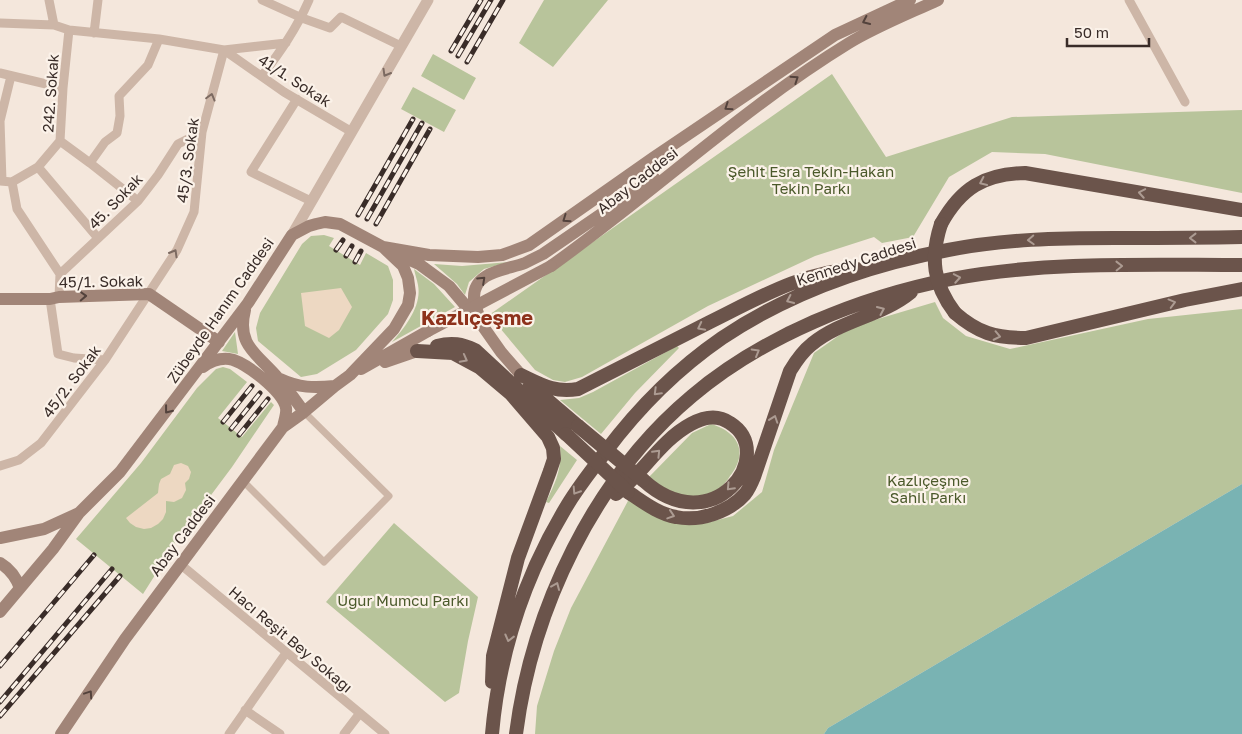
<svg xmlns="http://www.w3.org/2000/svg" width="1242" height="734" font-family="'Golos Text',sans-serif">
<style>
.green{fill:#b8c49b}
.plaza{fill:#edd8c2}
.water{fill:#79b3b3}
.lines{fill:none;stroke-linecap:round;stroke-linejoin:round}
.pedestrian{stroke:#cdb6a7;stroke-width:7}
.minor{stroke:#cdb6a7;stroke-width:9}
.tertiary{stroke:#cdb6a7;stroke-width:11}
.secondary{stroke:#a18578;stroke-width:12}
.trunk{stroke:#6b544b;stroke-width:14}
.rail-casing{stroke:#392c28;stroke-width:5}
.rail{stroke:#fbf2e9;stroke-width:3;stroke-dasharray:9;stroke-linecap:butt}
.secondary-bridge{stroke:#a18578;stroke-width:12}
.trunk-bridge{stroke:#6b544b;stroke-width:14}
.oneway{stroke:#53423c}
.oneway2{stroke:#7c6a61}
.oneway3{stroke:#ac9b92}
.labels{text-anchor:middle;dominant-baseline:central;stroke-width:4.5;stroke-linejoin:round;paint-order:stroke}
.street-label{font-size:15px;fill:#392c28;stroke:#fbf2e9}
.park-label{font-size:15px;fill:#4a592a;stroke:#fbf2e9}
.district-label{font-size:20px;font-weight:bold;fill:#8d311b;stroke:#fbf2e9}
</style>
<rect width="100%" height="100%" fill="#f4e7dc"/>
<path class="green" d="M544 0H608L553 67 519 43Z
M433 54 476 78 464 100 421 76Z
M832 74 886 157 1012 117 1242 110V193L1045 154 992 152 949 177 913 237 882 243 874 237 815 256 708 306 582 377 565 382 553 380 535 370 489 315Z
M413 87 456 110 444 132 401 109Z
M324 235 334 238 329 246 360 265 366 253 388 266 393 280V300L388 314 356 350 317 374 301 377 258 341 256 328 260 313 302 244 311 236Z
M509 262 484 269 469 282 465 295 457 284 434 264 462 266Z
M414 269 434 284 455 307 392 342C405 327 422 306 418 285 417 280 415 274 414 269Z
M935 302 943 318 966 336 1010 349 1148 319 1242 309V484L828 728 824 734H535L537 706 554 651 571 608 629 499 678 523H706L733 516 762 492 774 450 814 353 851 327Z
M235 332 238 354 222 351Z
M677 346 679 348 635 393 601 434 560 400 579 398 593 392Z
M223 367 230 369 247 382 218 418 242 437 271 402 274 405 232 467 176 542 143 594 76 539 141 463 197 388 216 369Z
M711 424C738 432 749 452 730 476 727 481 722 487 717 490 705 498 684 498 671 492 664 489 656 482 649 477L692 433Z
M560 446 577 460 549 503 546 502C556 481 562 469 560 446Z
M394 523 478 597 468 641 459 693 445 702 326 602Z"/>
<path class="plaza" d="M341 288 352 307 339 330 329 338 305 326 301 293Z
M181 463 188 466 191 472 189 479 185 483 186 490 182 498 174 502 166 501V512L163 519 158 524 151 528 144 529 136 527 130 523 126 518 158 493 159 484 161 479 170 474 174 465Z"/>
<path class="water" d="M1242 484V734H824L828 728Z"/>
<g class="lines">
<path class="pedestrian" d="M243 481 324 562 389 496 304 412"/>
<path class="minor" d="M49 0 54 25
M262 0 302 18 330 28 341 17 401 46
M1129 0 1185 102
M0 23 54 25 69 30 159 39 224 50 286 43
M94 33 98 0
M224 50 284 92 352 132
M0 73 63 88
M262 76C280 52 297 28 309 0
M297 99 251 172 311 201
M60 141 90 163 138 201
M90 163 105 142 117 133 120 116 119 96 148 65 159 39
M38 167 98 238
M0 181 12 182 38 167 60 141 63 88 69 30
M2 181 0 121 11 76
M12 182 17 209 21 215 60 274
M59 297 60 274 138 201 158 175 178 144 202 132
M50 299 58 354 74 358 105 360
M0 466 19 460 41 443 105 360 177 250 194 212 202 132 224 50
M180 564 385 734
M245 710 280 734
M229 734 286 653
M344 734 360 713"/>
<path class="tertiary" d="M292 235 428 0"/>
<path class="secondary" d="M383 247 429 255 478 257 502 255 529 245 653 158 835 35 910 0
M399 255 419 264 449 286 482 325 501 352 521 375
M551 266C652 194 743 108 849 43 875 27 910 13 938 0
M0 299H50L59 297 149 294 219 342
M245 310C236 346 258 354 278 378 288 389 296 401 304 412
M482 325C479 316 475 307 474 298 473 271 507 270 525 263 531 260 537 257 543 254L654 178
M385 362 417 351
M203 367C211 361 219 358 229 359 245 361 283 392 286 408 287 414 284 421 283 427
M361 369 428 331
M280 379C299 388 314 388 335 386
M0 538 44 529 79 513
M0 563C10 569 16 577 20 588
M0 612 53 549 79 513 120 472 248 303 292 235 309 226 316 224 325 222 340 224 383 247 403 266 408 278 410 293 408 305 394 329 350 375 335 386 304 412 283 427 125 639 61 734"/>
<path class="trunk" d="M941 224C961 188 984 174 1025 173L1242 210
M955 313C978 333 995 338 1026 338L1185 300 1242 289
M437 346C452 342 462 344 475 350L566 434
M417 351 453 353 479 367 511 394 548 437 553 448 554 459 550 471 518 558 493 656 492 682
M521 375C542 385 555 393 578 389 621 367 664 345 708 323 755 300 803 271 857 269
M530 385 578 426
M628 492C642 501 658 514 676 517 700 522 729 512 745 494 749 489 752 482 754 477L790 371C796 361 803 351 812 344 841 320 882 316 911 292
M616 494C643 473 661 440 691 424 704 417 717 414 730 423 779 454 713 544 643 480
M492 734C499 654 524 578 565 509 577 488 592 470 606 451 639 407 677 369 722 338 789 293 869 265 948 250 1003 239 1059 238 1115 238 1157 238 1200 238 1242 237
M516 734C532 609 594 478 692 396 763 336 860 297 951 279 1046 261 1145 265 1242 265"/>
<g class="rail-casing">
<path id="rail" d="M451 51 481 0
M458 56 491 0
M467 62 503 0
M358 215 413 119
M367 219 422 123
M376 224 430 129
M336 250 343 240
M346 256 352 246
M355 262 361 251
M223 422 252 386
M231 429 260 393
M239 435 268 399
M0 666 94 555
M0 702 112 569
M0 716 120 576"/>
</g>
<use href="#rail" class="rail"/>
<path class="secondary-bridge" d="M428 331 551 266"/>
<path class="trunk-bridge" d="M941 224C930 258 933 284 955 313
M578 426 643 480
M566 434 628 492"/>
</g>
<defs><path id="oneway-chevron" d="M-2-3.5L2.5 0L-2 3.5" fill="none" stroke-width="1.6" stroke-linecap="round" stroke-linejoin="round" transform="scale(1.25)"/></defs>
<g class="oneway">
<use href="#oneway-chevron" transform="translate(866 21) rotate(155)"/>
<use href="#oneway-chevron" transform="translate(795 79) rotate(-34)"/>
<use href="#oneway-chevron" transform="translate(728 107) rotate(146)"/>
<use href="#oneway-chevron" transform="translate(566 219) rotate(145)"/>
<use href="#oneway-chevron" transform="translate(482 280) rotate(-43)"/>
<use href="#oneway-chevron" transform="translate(83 296) rotate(-2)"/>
<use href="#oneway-chevron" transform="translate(168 410) rotate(128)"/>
<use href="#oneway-chevron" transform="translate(89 694) rotate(-56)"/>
</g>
<g class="oneway2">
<use href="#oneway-chevron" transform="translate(386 73) rotate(120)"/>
<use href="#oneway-chevron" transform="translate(211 97) rotate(-75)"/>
<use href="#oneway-chevron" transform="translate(174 253) rotate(-60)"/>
</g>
<g class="oneway3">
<use href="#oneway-chevron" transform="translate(983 182) rotate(155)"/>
<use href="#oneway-chevron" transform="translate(1142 193) rotate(-170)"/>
<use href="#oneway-chevron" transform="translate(1193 238) rotate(180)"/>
<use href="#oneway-chevron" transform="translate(1031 240) rotate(177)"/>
<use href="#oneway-chevron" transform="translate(1119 266) rotate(-1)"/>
<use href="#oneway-chevron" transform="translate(957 278) rotate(-10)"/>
<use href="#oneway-chevron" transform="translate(790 300) rotate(155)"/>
<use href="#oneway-chevron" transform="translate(1172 303) rotate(-15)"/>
<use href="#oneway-chevron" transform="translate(881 310) rotate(-24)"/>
<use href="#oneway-chevron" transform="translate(701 327) rotate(153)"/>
<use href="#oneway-chevron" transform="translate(997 336) rotate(12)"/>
<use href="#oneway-chevron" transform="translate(756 352) rotate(-30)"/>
<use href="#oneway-chevron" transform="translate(464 359) rotate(28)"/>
<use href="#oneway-chevron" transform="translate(657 392) rotate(135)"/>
<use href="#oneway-chevron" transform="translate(774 419) rotate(-71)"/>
<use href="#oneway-chevron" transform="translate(657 453) rotate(-46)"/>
<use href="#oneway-chevron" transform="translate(730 487) rotate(133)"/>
<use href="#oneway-chevron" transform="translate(576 491) rotate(123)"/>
<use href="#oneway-chevron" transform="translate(671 515) rotate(18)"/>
<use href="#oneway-chevron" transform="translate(556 586) rotate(-67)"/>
<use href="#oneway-chevron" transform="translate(509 638) rotate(104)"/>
</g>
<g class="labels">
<g class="street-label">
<text transform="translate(295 80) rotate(33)">41/1. Sokak</text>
<text transform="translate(50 93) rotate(-86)">242. Sokak</text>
<text transform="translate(187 160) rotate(-82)">45/3. Sokak</text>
<text transform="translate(637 180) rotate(-38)">Abay Caddesi</text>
<text transform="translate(115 201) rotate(-46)">45. Sokak</text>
<text transform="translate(856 261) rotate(-18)">Kennedy Caddesi</text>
<text transform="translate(101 281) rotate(-1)">45/1. Sokak</text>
<text transform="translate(220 310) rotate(-55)">Zübeyde Hanım Caddesi</text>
<text transform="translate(71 381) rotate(-53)">45/2. Sokak</text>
<text transform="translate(182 535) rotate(-53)">Abay Caddesi</text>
<text transform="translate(291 639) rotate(40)">Hacı Reşit Bey Sokağı</text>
</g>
<g class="park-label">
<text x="811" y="171">Şehit Esra Tekin-Hakan<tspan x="811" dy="17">Tekin Parkı</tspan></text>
<text x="928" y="480">Kazlıçeşme<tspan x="928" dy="17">Sahil Parkı</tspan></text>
<text x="403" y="600">Uğur Mumcu Parkı</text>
</g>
<g class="district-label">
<text x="477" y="317">Kazlıçeşme</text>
</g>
</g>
<path d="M1067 38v8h82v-8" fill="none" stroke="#392c28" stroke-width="2.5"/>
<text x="1074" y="38" font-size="15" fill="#392c28" stroke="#fbf2e9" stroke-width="4" paint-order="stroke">50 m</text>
</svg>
